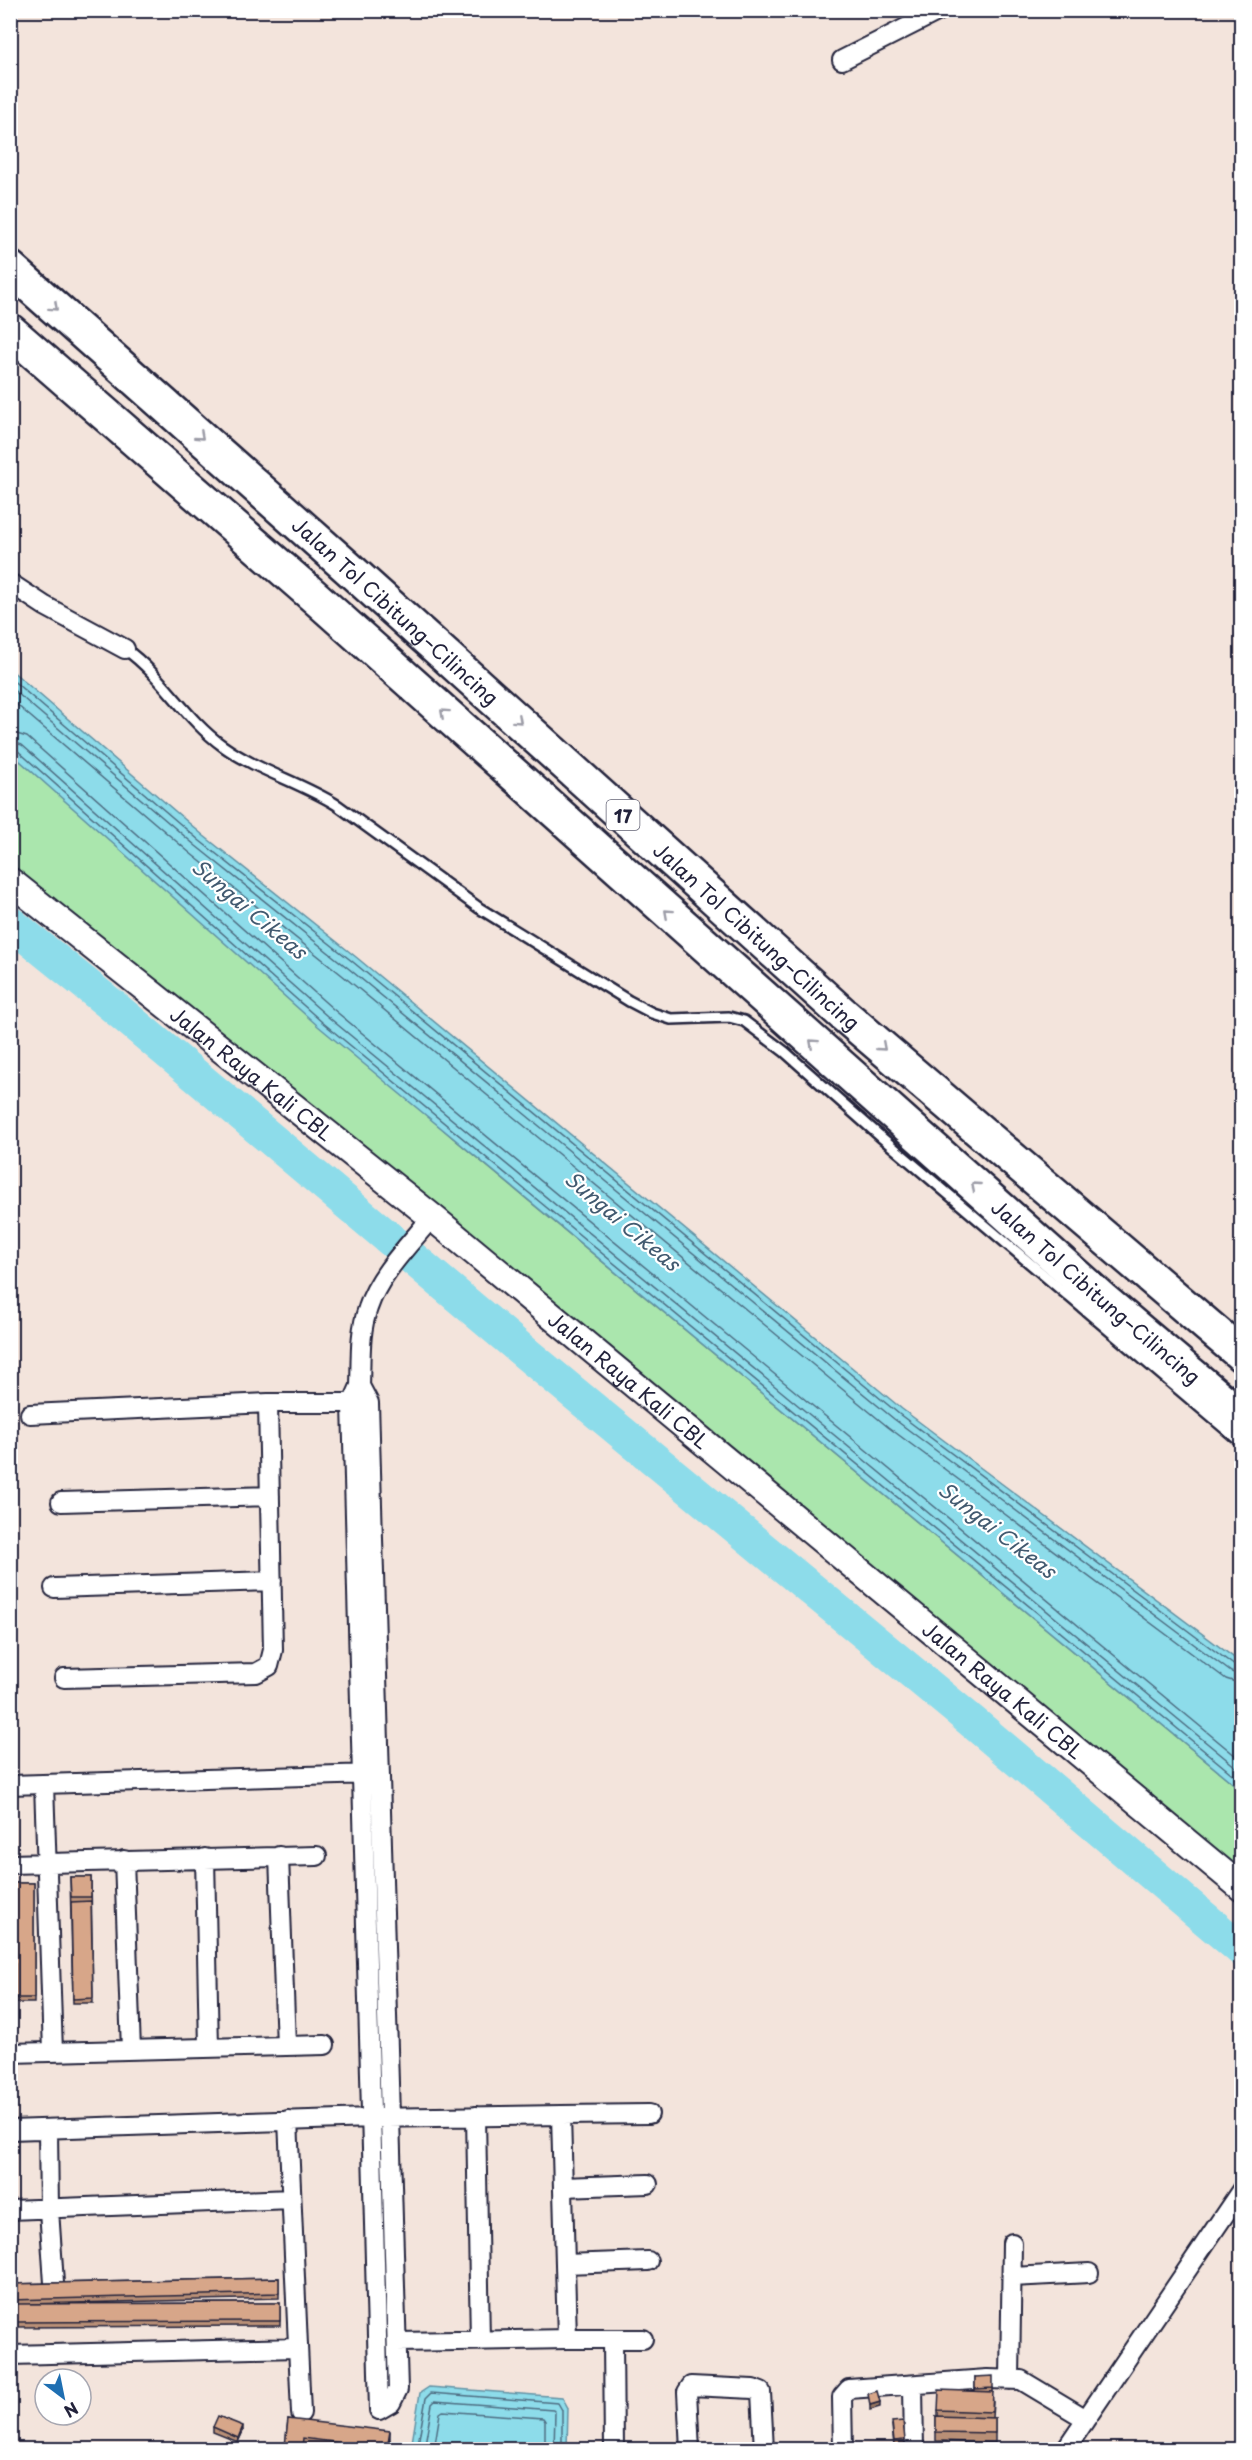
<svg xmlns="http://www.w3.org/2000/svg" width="1252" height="2460" font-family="'Playpen Sans',sans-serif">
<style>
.green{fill:#aae6ad;stroke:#668474;stroke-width:1.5}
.water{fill:#8ddcea;stroke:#6292a4;stroke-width:1.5}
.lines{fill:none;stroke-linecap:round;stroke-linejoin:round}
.shore{stroke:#4d6c81;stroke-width:1.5}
.river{stroke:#8ddcea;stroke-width:34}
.service-casing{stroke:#22223b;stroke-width:14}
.minor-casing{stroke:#22223b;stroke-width:22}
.secondary-casing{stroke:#22223b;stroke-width:30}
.motorway-casing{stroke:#22223b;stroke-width:38}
.service{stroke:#fff;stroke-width:9}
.minor{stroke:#fff;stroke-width:18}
.secondary{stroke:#fff;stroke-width:26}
.motorway{stroke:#fff;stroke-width:33}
.wall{fill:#b98f76;stroke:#22223b;stroke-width:1.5}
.shaded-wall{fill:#967460;stroke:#22223b;stroke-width:1.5}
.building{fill:#d7a689;stroke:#22223b;stroke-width:1.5}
.oneway{stroke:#9c9ca7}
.labels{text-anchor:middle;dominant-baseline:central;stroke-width:4.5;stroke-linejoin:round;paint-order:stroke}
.shield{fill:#fff;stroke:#646476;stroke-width:1.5}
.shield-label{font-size:18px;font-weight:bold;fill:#22223b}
.street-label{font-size:20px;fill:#22223b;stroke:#fff}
.water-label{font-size:21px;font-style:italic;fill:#425a70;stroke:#fff}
</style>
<rect width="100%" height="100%" fill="#f3e4dc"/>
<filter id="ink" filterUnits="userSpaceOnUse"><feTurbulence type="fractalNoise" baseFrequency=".0167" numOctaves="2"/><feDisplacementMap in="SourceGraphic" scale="12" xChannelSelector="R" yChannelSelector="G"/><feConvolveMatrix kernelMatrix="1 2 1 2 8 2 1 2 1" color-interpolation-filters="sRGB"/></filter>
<g filter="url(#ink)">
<path class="green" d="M10 752 453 1138 1241 1790V1888L11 879Z"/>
<path class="water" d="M11 670 204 836 356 957 902 1409 1241 1663V1790L318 1026 11 753Z
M429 2387 562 2397 568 2408 567 2449H411L420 2393Z"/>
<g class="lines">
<path class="shore" d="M10 678 200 841 353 962 899 1414 1235 1666 1242 1667
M10 687 196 846 348 968 894 1419 1231 1672 1242 1675
M10 699 190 853 342 975 888 1427 1226 1679 1242 1684
M10 732 27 737 333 1009 1242 1761
M10 741 22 745 327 1016 1242 1772
M10 749 17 750 322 1022 1242 1782
M417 2450 426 2398 431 2393 558 2403 562 2410V2450
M424 2450 432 2404 435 2401 553 2410 555 2412 554 2450
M434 2450 440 2413 443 2411 543 2418 545 2421V2450"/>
<path class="river" d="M10 923 114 1007 523 1351 975 1724 1242 1950"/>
<g class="service-casing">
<path id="service" d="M125 649C163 676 185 719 223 746 258 771 300 782 337 805L479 908 629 1001 652 1013 671 1019 729 1017 744 1021 785 1052 881 1137 1242 1443"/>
</g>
<g class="minor-casing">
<path id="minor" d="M842 60 941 10
M10 583 45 606 125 649
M360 1386 369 1403 398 2389 391 2403 379 2410 352 1404Z
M360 1386C361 1361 359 1332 368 1308 379 1274 410 1244 432 1217
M30 1414 268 1403H364
M61 1502 270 1496
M54 1588 272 1581
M64 1678 256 1673 269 1666 273 1650 268 1403
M44 1784 53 2052
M10 1785 372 1774
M279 1856 286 2046
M205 1858 209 2048
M124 1860 131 2050
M10 1864 317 1856
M10 2053 325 2045
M561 2115 649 2114
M476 2116 480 2341
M288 2120 301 2413
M48 2129 49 2210 54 2283
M10 2130 371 2118 561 2115 567 2339 397 2342
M563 2187 648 2184
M10 2210 291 2199
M565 2264 648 2261
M1012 2277 1089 2273
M567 2339H643
M613 2339 614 2450
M10 2355 297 2348
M1010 2380 1012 2243
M913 2385 914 2450
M690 2450 687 2392 691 2386 753 2389 761 2392 764 2450
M843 2450 842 2397 849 2389 987 2379 1021 2380 1086 2419
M1065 2450 1242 2189"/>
</g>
<g class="secondary-casing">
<g id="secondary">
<path id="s1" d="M10 881 432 1217 1242 1888"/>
</g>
</g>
<g class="motorway-casing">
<g id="motorway">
<path id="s2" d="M10 268 347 567 844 1015 1242 1355"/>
<path id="s3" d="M10 331 316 598 1102 1299 1242 1417"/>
</g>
</g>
<use href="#service" class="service"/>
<use href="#minor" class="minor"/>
<use href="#secondary" class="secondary"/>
<use href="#motorway" class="motorway"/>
</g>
<path class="wall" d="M70 1877H91L93 2003H73Z
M15 1883H34V2003H15Z
M279 2278V2298L29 2304 280 2303V2326L10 2327V2284Z
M975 2377 993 2388V2392H991L993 2402 992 2418H995V2443L936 2441V2416L938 2417V2410L975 2392Z
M288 2419 390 2445 389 2450H285Z
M892 2426 905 2440V2445L894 2446Z
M213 2427 243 2431 238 2442 213 2432Z"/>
<path class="shaded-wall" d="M880 2402V2407L870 2410V2405Z
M243 2426V2431L238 2442V2438Z
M390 2431V2445L389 2450H387Z"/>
<path class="building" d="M70 1877H91V1897H71Z
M15 1883H34V1998H15Z
M91 1901 93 1998 73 1999 71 1902Z
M10 1975 12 1999H10Z
M279 2278V2293L10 2300V2284Z
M280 2303V2321L10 2322V2304Z
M993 2376V2388L975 2389V2377Z
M939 2390 993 2392 992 2412 938 2410Z
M877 2391 880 2402 870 2405 868 2394Z
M218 2416 243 2426 238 2438 213 2427Z
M936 2416 995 2418V2433L936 2432Z
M288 2419 390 2431 387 2449 303 2438 302 2448 285 2446Z
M903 2421 905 2440 894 2441 892 2422Z"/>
<defs><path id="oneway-chevron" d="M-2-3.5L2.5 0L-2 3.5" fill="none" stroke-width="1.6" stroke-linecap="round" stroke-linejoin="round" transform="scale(1.5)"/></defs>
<g class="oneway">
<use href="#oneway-chevron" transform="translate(54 307) rotate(42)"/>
<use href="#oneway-chevron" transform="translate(200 436) rotate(42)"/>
<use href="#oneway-chevron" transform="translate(444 713) rotate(-138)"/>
<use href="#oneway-chevron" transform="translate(518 720) rotate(42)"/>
<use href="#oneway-chevron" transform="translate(668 913) rotate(-138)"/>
<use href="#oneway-chevron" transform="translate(813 1043) rotate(-138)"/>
<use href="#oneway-chevron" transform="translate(882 1047) rotate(41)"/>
<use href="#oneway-chevron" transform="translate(975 1186) rotate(-139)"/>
</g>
</g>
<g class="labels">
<rect class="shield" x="606.5" y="800" width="33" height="30" rx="4.5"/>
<g class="shield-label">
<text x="623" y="815">17</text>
</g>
<g class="street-label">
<text stroke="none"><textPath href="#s2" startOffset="516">Jalan Tol Cibitung–Cilincing</textPath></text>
<text stroke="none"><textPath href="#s2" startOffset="1002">Jalan Tol Cibitung–Cilincing</textPath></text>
<text stroke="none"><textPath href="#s1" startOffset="309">Jalan Raya Kali CBL</textPath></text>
<text stroke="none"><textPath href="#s3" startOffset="1450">Jalan Tol Cibitung–Cilincing</textPath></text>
<text stroke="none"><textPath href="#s1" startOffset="795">Jalan Raya Kali CBL</textPath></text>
<text stroke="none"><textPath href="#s1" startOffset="1281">Jalan Raya Kali CBL</textPath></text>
</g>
<g class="water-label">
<text transform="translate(250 908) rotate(40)">Sungai Cikeas</text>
<text transform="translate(623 1220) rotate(40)">Sungai Cikeas</text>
<text transform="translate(998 1529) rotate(38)">Sungai Cikeas</text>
</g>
</g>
<rect width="1252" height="2460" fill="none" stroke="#fff" stroke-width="36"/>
<rect x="18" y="18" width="1216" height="2424" fill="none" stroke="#22223b" stroke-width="2" filter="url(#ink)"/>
<g transform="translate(63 2397) rotate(148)"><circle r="28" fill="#ffffff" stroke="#a7a7b1" stroke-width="1.5"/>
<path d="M0-4.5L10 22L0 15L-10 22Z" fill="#1f6fb2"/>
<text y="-9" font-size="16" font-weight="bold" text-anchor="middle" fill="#22223b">N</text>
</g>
</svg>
